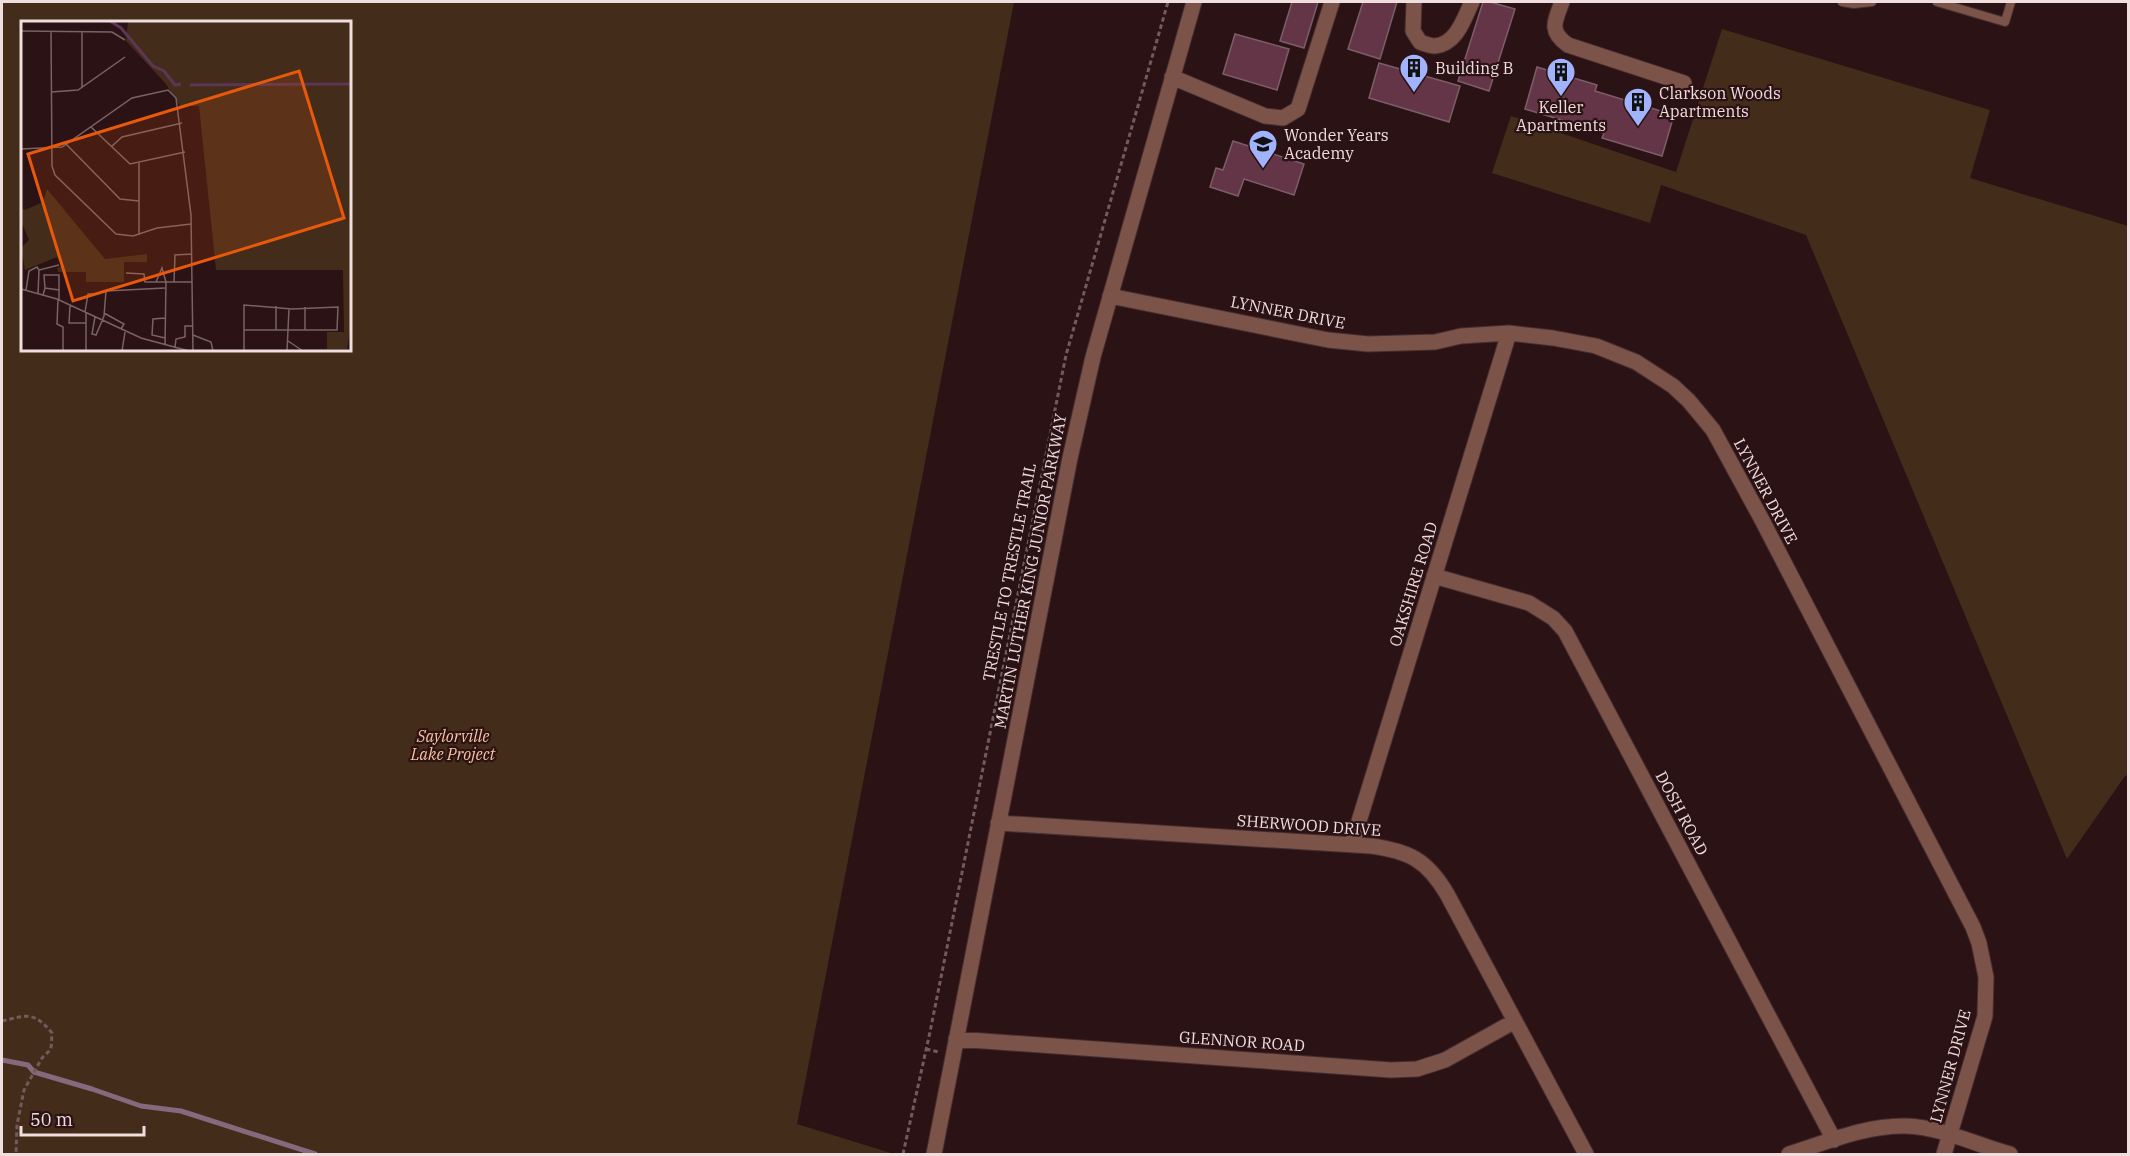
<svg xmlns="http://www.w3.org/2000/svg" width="2130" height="1156" font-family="'IBM Plex Serif',serif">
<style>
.green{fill:#442c1a;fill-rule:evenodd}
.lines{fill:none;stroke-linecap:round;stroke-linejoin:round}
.stream{stroke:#88687d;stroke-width:5}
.building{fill:#633547;stroke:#7b5e69;stroke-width:1.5}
.service-casing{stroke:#472e30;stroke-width:10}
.minor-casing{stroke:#472e30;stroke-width:17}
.path{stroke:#725b5d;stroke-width:3;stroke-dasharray:4.5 3;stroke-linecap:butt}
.service{stroke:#7c5348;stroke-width:8}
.minor{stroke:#7c5348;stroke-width:15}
.labels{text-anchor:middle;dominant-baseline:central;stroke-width:4.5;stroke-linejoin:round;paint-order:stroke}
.poi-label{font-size:16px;fill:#f0ddde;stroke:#2b1214;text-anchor:start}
.street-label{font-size:16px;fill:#f0ddde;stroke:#2b1214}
.park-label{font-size:16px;font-style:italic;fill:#fac39d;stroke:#2b1214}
.inset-river{fill:none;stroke:#5c3654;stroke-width:3}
.inset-road{fill:none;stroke:#7a6365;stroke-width:1.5}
.view{fill:#e8590c;fill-opacity:0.15;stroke:#e8590c;stroke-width:3}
.inset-edge{fill:none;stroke:#f0ddde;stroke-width:3}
</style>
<rect width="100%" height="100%" fill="#2b1214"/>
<path class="green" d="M2 2H1014L797 1124 894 1154H2ZM22 22H350V350H22Z
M1722 29 1990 110 1970 178 2128 226V775L2125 776 2067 859 1806 235 1661 185 1650 223 1492 173 1511 116 1676 172Z"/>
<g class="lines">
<path class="stream" d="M2 1060 28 1065 34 1072 92 1089 141 1106 181 1111 315 1154"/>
</g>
<path class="building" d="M1292 2H1318L1304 48 1280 41Z
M1363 2H1397L1380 59 1348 49Z
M1483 2H1490L1515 9 1489 91 1458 81Z
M1235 34 1289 49 1277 90 1223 74Z
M1379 63 1460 86 1449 122 1369 98Z
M1537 67 1597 85 1595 91 1674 115 1662 156 1602 138 1604 133 1525 109Z
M1233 141 1304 164 1294 195 1244 179 1238 196 1210 187 1216 168 1223 170Z"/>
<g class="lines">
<g class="service-casing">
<path id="service" d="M1842 2 1854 4 1872 2
M1937 2 2005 22 2011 2"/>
</g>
<g class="minor-casing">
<path id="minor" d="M1414 2 1413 31 1420 42C1425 44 1431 46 1435 46 1457 44 1464 18 1472 2
M1562 2C1555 21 1548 31 1568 45L1684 83
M1172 77 1265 116 1283 118 1298 109 1332 2
M1110 296 1328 340 1368 344 1435 342 1461 336 1509 333 1553 338 1596 346 1636 362 1673 386 1689 401 1713 430 1762 520 1973 927 1979 943 1986 977 1985 1016 1944 1154
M1434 576 1529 603 1553 618 1565 631 1834 1140
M998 823 1371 846C1409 851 1427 860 1447 894L1586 1154
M1352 844 1509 333
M956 1039 1391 1070 1417 1069 1445 1060 1515 1021
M934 1154 1070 458 1093 357 1194 2
M1789 1154C1827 1142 1866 1125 1906 1126 1942 1127 1976 1145 2010 1154"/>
</g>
<path class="path" d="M2 1021C27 1015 34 1011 52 1033L51 1049 42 1058 24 1090 17 1125 16 1154
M926 1049 939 1052
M903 1154 930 1032 1066 355 1168 2"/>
<use href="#service" class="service"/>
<use href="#minor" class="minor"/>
</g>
<defs>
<g id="building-pin" transform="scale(1.5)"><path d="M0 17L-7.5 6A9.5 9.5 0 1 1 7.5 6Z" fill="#a1b3fd" stroke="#2b1214"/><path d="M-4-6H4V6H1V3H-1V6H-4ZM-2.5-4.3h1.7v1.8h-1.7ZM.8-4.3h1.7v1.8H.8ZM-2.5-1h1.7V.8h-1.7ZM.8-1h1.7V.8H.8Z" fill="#111"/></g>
<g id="school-pin" transform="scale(1.5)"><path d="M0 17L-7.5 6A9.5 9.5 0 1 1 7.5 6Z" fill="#a1b3fd" stroke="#2b1214"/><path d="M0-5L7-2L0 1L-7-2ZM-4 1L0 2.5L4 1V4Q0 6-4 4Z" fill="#111"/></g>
</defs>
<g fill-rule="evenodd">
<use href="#building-pin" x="1414" y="68"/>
<use href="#building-pin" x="1561" y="72"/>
<use href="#building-pin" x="1638" y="102"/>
<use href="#school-pin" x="1263" y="144"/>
</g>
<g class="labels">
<g class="poi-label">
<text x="1435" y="68">Building B</text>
<text x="1659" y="93">Clarkson Woods<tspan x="1659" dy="18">Apartments</tspan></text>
<text x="1561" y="107" text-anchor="middle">Keller<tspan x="1561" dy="18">Apartments</tspan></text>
<text x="1284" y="135">Wonder Years<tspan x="1284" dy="18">Academy</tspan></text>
</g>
<g class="street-label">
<text transform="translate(1288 312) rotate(11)">LYNNER DRIVE</text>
<text transform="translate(1766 491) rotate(62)">LYNNER DRIVE</text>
<text transform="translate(1030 571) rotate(-79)">MARTIN LUTHER KING JUNIOR PARKWAY</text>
<text transform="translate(1009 572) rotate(-79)">TRESTLE TO TRESTLE TRAIL</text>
<text transform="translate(1413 584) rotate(-73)">OAKSHIRE ROAD</text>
<text transform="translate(1682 813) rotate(62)">DOSH ROAD</text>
<text transform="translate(1309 825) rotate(4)">SHERWOOD DRIVE</text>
<text transform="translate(1242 1041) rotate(4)">GLENNOR ROAD</text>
<text transform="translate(1950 1066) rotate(-75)">LYNNER DRIVE</text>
</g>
<g class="park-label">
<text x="453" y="736">Saylorville<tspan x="453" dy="18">Lake Project</tspan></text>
</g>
</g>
<g transform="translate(21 21)">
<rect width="330" height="330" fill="#2b1214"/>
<path d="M107 0H330V304L326 328H306V311H323L322 249H195L178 85H159L145 63 105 20ZM26 168 84 238 126 233V241H103V261H65V251H37L36 247 41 245 36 236 4 249 0 227 8 219 0 200V187L4 189 22 181Z" fill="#442c1a"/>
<path class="inset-river" d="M89 0 100 7 132 45 143 50 154 64 160 63M169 64 330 63"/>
<path class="inset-road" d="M0 10 91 11 104 19M30 10 31 145 34 154 95 213 112 215 136 207 170 203M61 10V66M30 71 57 69 104 36M70 106 109 143 164 131M45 123 99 178 118 180M90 126 101 116 161 102M0 128 41 126 111 77 147 69 155 77 170 194 172 330M118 214V142M105 252 123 253 124 261H171M135 261 141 247 145 261 144 325M153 261 154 234 171 233M24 267 23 254H38V269M0 268 36 278 120 317 168 330M5 269 8 250 16 246 18 249M17 273 18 249 38 244M22 274 24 267 38 269V279M37 279 36 303 42 306V330M49 285 48 302H65M255 285V309M64 291 67 273H78M65 292V330M83 292 103 303 100 308M74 296 71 313 75 314 83 295 85 270 144 267M223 309H316L317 286 271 288 223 284V330M284 309V286M172 314 190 321 192 330M144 317 131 314 132 298 144 297M267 320 282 330M154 326 155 318 164 316V305H172M101 330 104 311M266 330 268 288"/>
<path class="view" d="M278 50 323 197 52 280 7 133Z"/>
<rect width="330" height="330" class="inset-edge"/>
</g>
<rect width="2130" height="1156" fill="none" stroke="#f0ddde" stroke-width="6"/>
<path d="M21 1126v9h123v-9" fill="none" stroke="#f0ddde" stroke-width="3"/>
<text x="30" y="1126" font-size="18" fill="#f0ddde" stroke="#2b1214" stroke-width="4.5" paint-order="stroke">50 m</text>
</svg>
